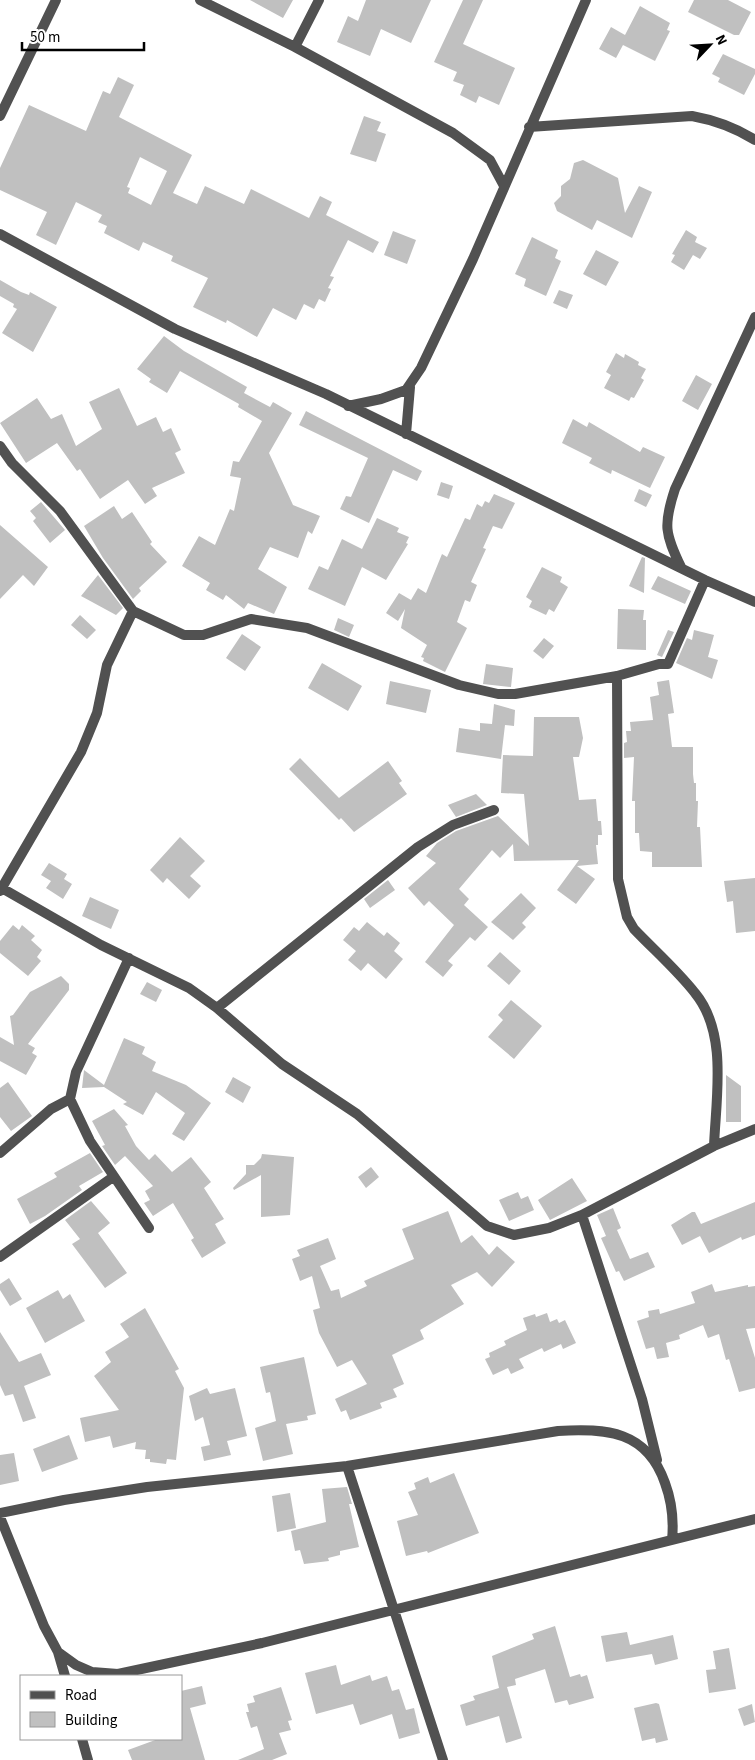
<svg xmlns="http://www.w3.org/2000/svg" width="755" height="1760" font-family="'Source Sans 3',sans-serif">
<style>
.building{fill:#c0c0c0;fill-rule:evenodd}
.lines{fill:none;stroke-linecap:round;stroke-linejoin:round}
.street{stroke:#515151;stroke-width:10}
</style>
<rect width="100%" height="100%" fill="#fff"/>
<path class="building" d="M250 0H293L283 18Z
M366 0H431L411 43 381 29 370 56 337 42 348 16 358 21Z
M463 0H483L463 44 515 68 499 105 479 96 476 103 460 95 464 85 453 81 457 72 434 62Z
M694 0H728L751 12 739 35H734L688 12Z
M640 6 670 23 667 30 670 31 655 61 623 45 616 58 599 49 611 27 625 35Z
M723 54 755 69V74L744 95 718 82 720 78 712 74Z
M118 77 134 85 119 117 192 155 173 193 197 204 205 186 244 204 251 189 309 218 320 196 332 202 326 215 379 242 373 253 348 240 330 276 334 277 328 288 331 289 325 302 319 299 314 309 304 304 296 320 273 308 257 337 227 320 226 323 193 307 208 278 171 261 173 256 143 242 139 251 104 233 107 226 98 222 102 215 76 202 56 245 36 235 47 212 0 190V168L29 105 86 131 103 91 110 94ZM140 157 167 171 151 205 128 193 130 188 127 187Z
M364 116 381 122 377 131 386 134 376 162 350 154Z
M583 160 618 178 625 213 639 186 652 192 632 238 597 220 592 230 557 211 554 203 561 196V186L570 179 574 163Z
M686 230 697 237 695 242 707 248 700 259 693 255 684 270 671 262 675 255 672 254Z
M393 231 416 240 407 264 384 255Z
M532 237 558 250 555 258 561 261 546 296 524 286 526 279 515 274Z
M596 250 619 262 606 286 583 274Z
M0 280 21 292 29 295 30 292 57 307 33 352 2 333 17 309 13 307 14 304 0 296Z
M559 290 573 295 567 309 553 303Z
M164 336 184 351 247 387 244 393 270 407 273 402 292 413 269 453 293 505 320 516 312 534 308 531 298 558 270 547 258 569 287 587 274 614 248 603 244 609 226 595 223 600 206 590 210 583 182 566 199 536 215 545 230 509 234 511 241 478 230 476 233 461 239 462 262 421 238 407 239 404 180 371 167 393 149 382 151 379 137 369Z
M616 353 624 358 625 354 639 362 638 365 646 369 641 378 644 380 634 398 631 397 629 401 604 388 611 375 606 372Z
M696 375 712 384 698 410 682 401Z
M119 388 137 426 156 417 163 432 171 428 181 450 175 453 185 473 152 488 157 496 145 504 128 480 100 499 80 469 77 471 57 443 26 463 0 423 37 398 51 419 62 414 76 446 102 429 89 402Z
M306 411 422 471 417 481 393 470 369 523 340 509 346 496 351 497 368 458 299 425Z
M573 419 587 427 589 422 640 452 643 447 665 457 650 488 612 470 611 474 589 463 592 458 562 443Z
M441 482 453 486 449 499 437 495Z
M639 489 652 495 646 507 634 501Z
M494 494 515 503 502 529 493 526 483 548 486 549 471 582 477 585 470 602 465 600 457 622 467 628 445 672 423 661 424 658 421 657 427 645 401 628 405 609 398 621 386 613 399 593 411 600 418 588 426 593 442 554 447 557 465 518 470 520 477 504 482 507 485 501 489 503Z
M41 502 65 530 50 543 33 521 36 518 30 511Z
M114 506 122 519 132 512 152 542 150 544 167 562 139 588 141 591 133 599 103 558 84 526Z
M377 518 399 528 397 532 409 537 406 543 408 544 386 580 362 567 345 606 308 589 319 566 328 570 342 539 362 549Z
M0 525 48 567 34 586 23 575 0 599Z
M642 557 645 558 644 593 629 586Z
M542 567 562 577 560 582 568 587 554 612 549 609 546 615 529 607 532 601 526 597Z
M98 575 123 608 116 615 81 596Z
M658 576 691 591 685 604 651 589Z
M618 609 644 610 643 620H646V650L617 649Z
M80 615 96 630 87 639 71 625Z
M338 618 354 625 349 637 334 630Z
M668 630 674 632 662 657 657 655Z
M694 630 714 635 708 657 718 660 712 679 676 663 687 638 692 640Z
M242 634 261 647 245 671 226 658Z
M544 638 554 646 543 659 533 651Z
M322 663 362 686 348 711 308 688Z
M486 664 513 668 511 687 483 684Z
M669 680 674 713 668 714 672 747H693V774L694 783H696V801H698L697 827H700L702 867H652V852L640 851 639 833H635V801H632L634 757 624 758V743L627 742 626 731H631L630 722 653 720 650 697 659 695 657 682Z
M390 681 431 690 426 713 386 704Z
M494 704 515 710 514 726 505 725 501 759 456 752 459 728 480 731V723L492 724Z
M534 717H579L583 738 579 757H573L579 800 596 799 598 821H601L602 835H598V845H596L598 864 577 866 595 879 576 904 557 890 579 860 514 861 513 844 500 858 492 850 459 889 469 899 464 905 488 927 475 941 470 937 448 961 453 965 443 977 425 962 454 925 429 901 424 906 408 888 436 863 426 856 437 843 456 831 498 816 529 846 524 794 501 793 503 755 533 756Z
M300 758 339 798 388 761 402 781 399 783 407 794 354 832 341 818 339 820 289 769Z
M476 794 487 805 456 817 448 805Z
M180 837 205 861 190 876 201 886 189 899 167 878 163 883 150 870Z
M49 863 67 874 64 879 72 884 63 899 46 888 51 881 41 875Z
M755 878V931L736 933 733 901 727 902 724 881Z
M388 880 395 890 370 908 364 899Z
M521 893 536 908 522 923 526 927 513 940 491 922Z
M90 897 119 910 111 929 82 916Z
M367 922 384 936 387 932 400 943 394 951 403 959 386 979 368 963 361 971 348 960 356 951 343 940 354 927 359 931Z
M13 925 19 930 22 925 35 936 31 940 42 950 37 957 41 961 28 976 0 953V941Z
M500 952 521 971 509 985 487 966Z
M61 976 69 984V990L28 1044 35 1048 32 1053 37 1056 26 1075 0 1061V1037L14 1045 10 1016 13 1015 30 992Z
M147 982 162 990 156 1002 140 994Z
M511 1000 542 1026 514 1059 488 1037 503 1020 498 1015Z
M124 1038 145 1047 142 1054 156 1062 152 1071 186 1085 211 1103 184 1141 172 1134 185 1113 156 1092 143 1115 123 1104 127 1102 104 1087 82 1088 84 1070 104 1085Z
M726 1075 741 1086V1122H726Z
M233 1077 251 1087 243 1103 225 1092Z
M8 1082 32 1116 11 1131 0 1117V1088Z
M114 1109 128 1125 125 1126 136 1146 149 1160 155 1154 172 1172 191 1157 211 1182 204 1188 224 1219 215 1224 226 1243 202 1258 191 1240 194 1238 173 1203 153 1216 144 1203 150 1200 145 1191 153 1186 125 1156 115 1165 102 1146 105 1145 92 1121Z
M90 1153 103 1172 79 1186 82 1190 45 1216 30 1224 17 1199 57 1177 54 1173Z
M262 1154 294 1157 290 1215 261 1217V1175L234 1190 233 1188 246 1174V1165H254L261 1158Z
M371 1167 379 1177 366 1188 358 1177Z
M572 1178 587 1201 550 1220 538 1200Z
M518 1192 521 1199 528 1196 534 1210 509 1221 499 1200Z
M91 1201 110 1223 98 1233 127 1273 105 1288 72 1244 80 1239 65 1220Z
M755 1202V1235L742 1240 741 1237 709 1253 700 1236 682 1245 671 1225 692 1212H695L701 1224Z
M613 1208 621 1228 617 1230 630 1259 648 1252 655 1267 624 1281 619 1271 616 1272 601 1238 606 1236 597 1215Z
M448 1211 461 1243 472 1235 489 1255 497 1246 515 1262 492 1287 477 1272 451 1285 464 1304 420 1330 424 1339 392 1355 404 1384 393 1389 397 1397 380 1403 382 1408 350 1420 346 1410 341 1412 335 1399 367 1384 352 1360 337 1367 319 1333 313 1310 320 1308 312 1276 300 1281 292 1259 300 1256 297 1250 328 1238 336 1259 320 1266 331 1291 339 1289 341 1298 367 1286 364 1281 414 1259 402 1229Z
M9 1278 22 1299 10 1306 0 1290V1284Z
M712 1284 715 1292 748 1285V1287L755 1286V1328L746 1329 755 1358V1388L739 1392 729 1359 726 1360 719 1334 708 1338 703 1325 679 1335 680 1339 666 1343 669 1357 657 1359 654 1347 646 1349 637 1321 649 1317 648 1311 659 1309 660 1314 695 1303 691 1292Z
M58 1290 63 1299 70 1294 85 1321 45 1343 26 1308Z
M145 1308 179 1369 175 1371 184 1388 176 1460 167 1459 166 1464 150 1462V1459H145L146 1450 135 1449 136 1442 113 1448 110 1436 85 1442 80 1418 119 1410 94 1376 111 1362 105 1352 129 1337 120 1324Z
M547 1313 550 1322 557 1319 559 1323 565 1320 576 1343 563 1349 561 1344 544 1352 542 1348 519 1359 524 1368 511 1374 508 1368 493 1375 485 1359 490 1357 489 1353 506 1345 504 1341 527 1330 523 1318 535 1314 536 1317Z
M0 1332 19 1362 41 1353 51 1375 24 1386 36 1418 23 1422 13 1394 5 1396 0 1385Z
M304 1357 316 1414 307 1416 308 1420 286 1424 293 1454 263 1461 255 1428 276 1421 270 1392 266 1393 260 1367Z
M207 1388 210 1394 235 1388 247 1436 227 1441 231 1455 204 1461 201 1447 210 1445 203 1417 195 1421 189 1396Z
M69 1435 78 1459 42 1472 33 1449Z
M14 1453 19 1481 0 1485V1455Z
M454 1473 479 1533 428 1553 427 1551 406 1556 397 1521 418 1515 408 1492 416 1489 414 1483 428 1477 430 1483Z
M347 1487 352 1504H349L359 1547 340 1551V1555L328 1558 329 1561 304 1564 300 1550 295 1551 291 1531 326 1522 322 1489Z
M290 1493 296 1528 277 1532 272 1496Z
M555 1626 570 1677 580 1674 581 1677 587 1675 594 1698 569 1705 567 1700 555 1703 545 1669 515 1679 516 1685 507 1687 522 1738 506 1743 499 1716 466 1726 460 1705 475 1700 473 1696 499 1688 492 1656 534 1639 532 1634Z
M627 1632 630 1645 673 1635 678 1659 655 1665 652 1654 606 1662 601 1636Z
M729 1648 736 1689 709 1693 706 1670 716 1669 713 1651Z
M336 1665 341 1685 370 1675 372 1681 387 1676 392 1691 399 1689 406 1710 414 1708 420 1733 399 1739 392 1714 360 1725 353 1704 316 1714 305 1673Z
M202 1686 206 1704 190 1708 205 1760H132L128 1750 158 1739H181V1691Z
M281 1687 292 1720 288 1721 291 1730 279 1733 287 1754 272 1760H238L264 1749 257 1726 251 1728 246 1712H249L247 1704 255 1702 253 1696Z
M656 1703 659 1704 668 1740 656 1743 655 1738 642 1741 634 1708Z
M752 1704 755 1722 744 1726 738 1709Z"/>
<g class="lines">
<path class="street" d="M200 0 295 47 453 133 490 160 504 186
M295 47 319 0
M0 116 56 0
M529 127 692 116C714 120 736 128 755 140
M0 234 175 329 326 394 705 580 755 602
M348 406 381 399 406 390 421 368 473 259 586 0
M406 434 410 387
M0 446 12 463 60 511 133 611 184 635H203L251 619 307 628 459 685 498 694H515L617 676 659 664H668L705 580
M681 567C665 534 663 525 675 489L755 317
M0 887 101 945 189 988 217 1008 282 1064 357 1114 487 1226 514 1235 549 1228 582 1215 714 1146C716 1097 728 1033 695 993 677 970 654 950 634 929L627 917 618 879 617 676
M0 891 81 752 97 713 107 665 133 611
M217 1008 418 847 453 825 494 810
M70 1099 90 1141 149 1228
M714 1146 755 1129
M0 1153 51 1109 70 1099 76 1072 129 958
M582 1215 642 1399 657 1460
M0 1257 113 1177
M347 1466 443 1760
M0 1513 64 1500 147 1487 347 1466 558 1431C607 1428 647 1431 665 1483 672 1502 674 1520 672 1540
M0 1517 44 1626 58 1652 76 1665 92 1672 118 1674 262 1643 755 1519
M58 1652 65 1676
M82 1739 88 1760"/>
</g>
<rect x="20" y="1675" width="162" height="65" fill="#ffffff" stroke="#999999"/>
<rect x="30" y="1691" width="25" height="8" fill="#515151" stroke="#999999"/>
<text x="65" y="1700" font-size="15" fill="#000000">Road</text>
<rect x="30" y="1712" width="25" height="15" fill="#c0c0c0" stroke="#999999"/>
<text x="65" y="1725" font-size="15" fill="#000000">Building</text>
<g transform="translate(710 45) rotate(65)" stroke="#ffffff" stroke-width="4" paint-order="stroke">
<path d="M0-4L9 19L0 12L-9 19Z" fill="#000000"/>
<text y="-8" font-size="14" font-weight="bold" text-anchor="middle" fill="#000000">N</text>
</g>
<path d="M22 42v8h122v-8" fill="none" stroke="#000000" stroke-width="2.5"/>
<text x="30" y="42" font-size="15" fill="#000000" stroke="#ffffff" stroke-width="4" paint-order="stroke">50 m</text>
</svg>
